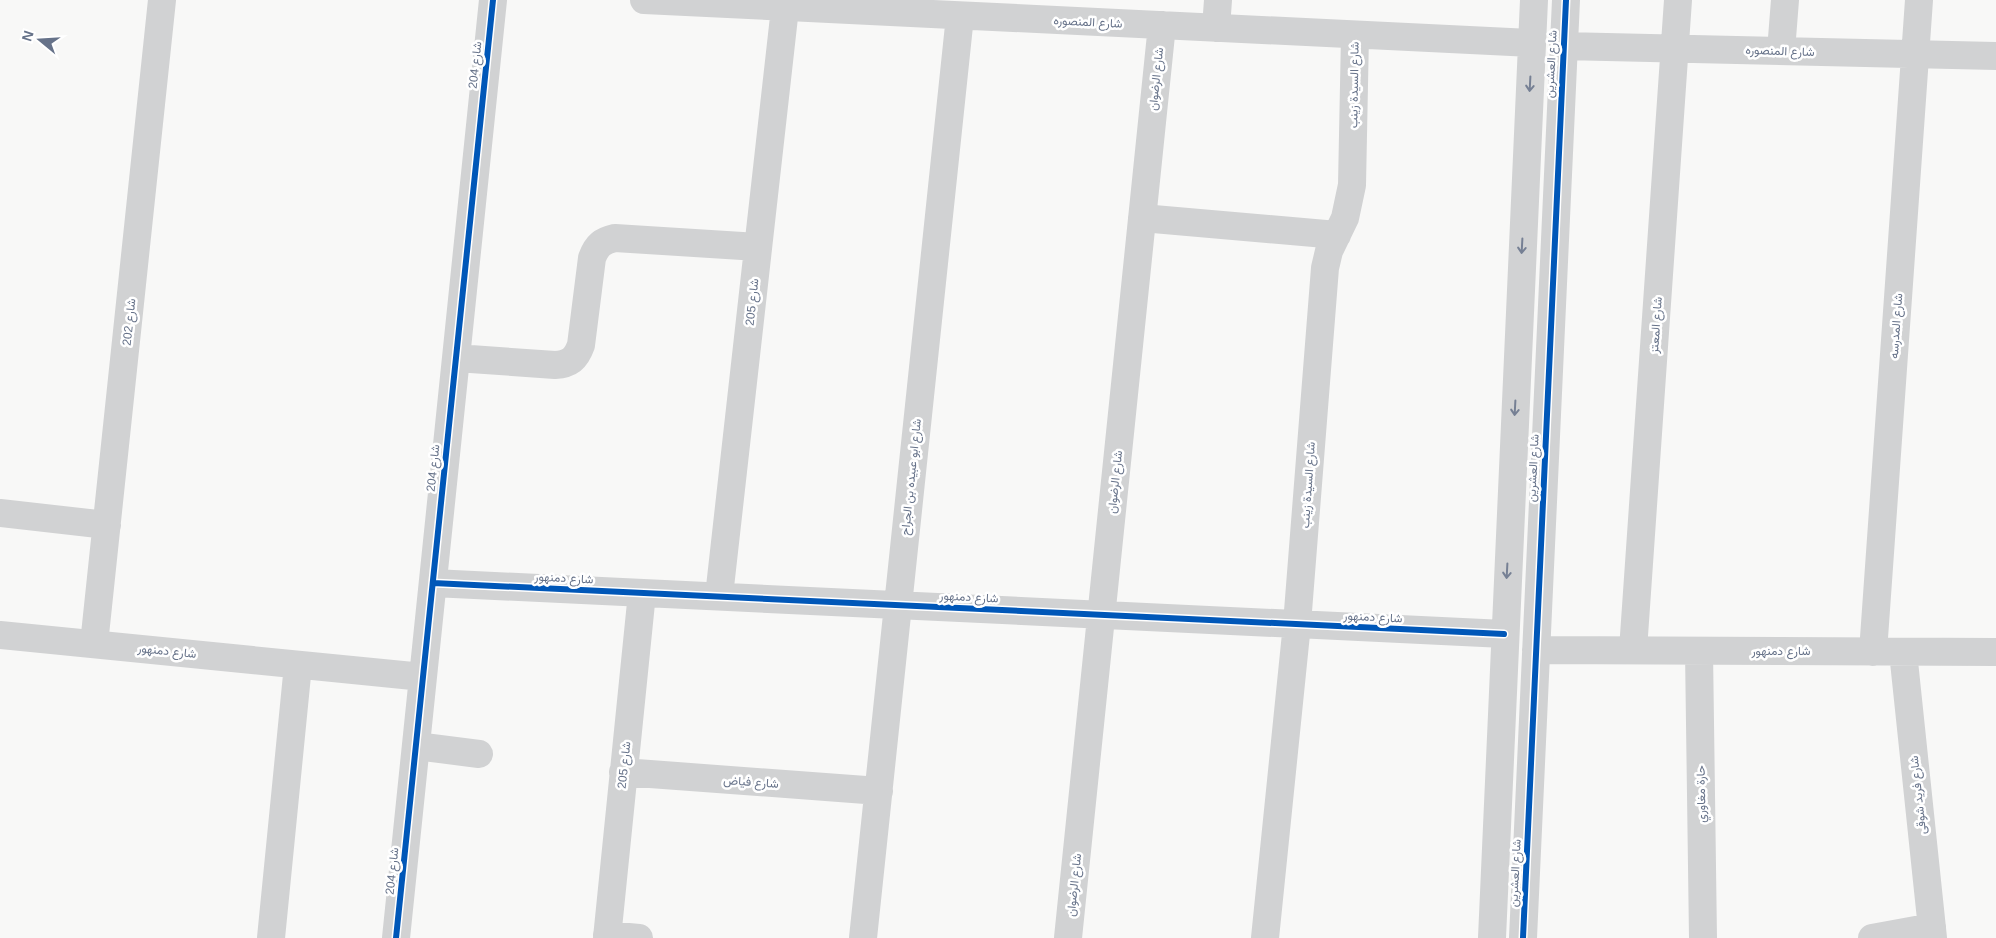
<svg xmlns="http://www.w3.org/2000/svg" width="1996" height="938" font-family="Helvetica,Vazirmatn,sans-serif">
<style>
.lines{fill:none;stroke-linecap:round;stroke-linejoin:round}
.minor{stroke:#d1d2d3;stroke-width:28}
.cycleway-casing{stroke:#fff;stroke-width:9}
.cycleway{stroke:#0057b8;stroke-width:6}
.oneway{stroke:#768094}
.labels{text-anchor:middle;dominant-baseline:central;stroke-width:5;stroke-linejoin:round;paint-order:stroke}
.street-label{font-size:12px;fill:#667289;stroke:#fff}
</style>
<rect width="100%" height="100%" fill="#f8f8f7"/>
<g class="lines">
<path class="minor" d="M644 0 1532 43
M1216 28 1218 0
M1563 46 1996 56
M1781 51 1785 0
M1142 218 1337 235
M456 358 555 365C570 364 576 359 581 345L592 258C597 245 602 241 615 238L758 247
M0 513 107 525
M433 583 1504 634
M719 596 785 8
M0 635 423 677
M94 644 162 0
M1536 650 1996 652
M1633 650 1678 0
M1699 651 1703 938
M1873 652 1919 0
M1903 652 1933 938
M416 746 479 754
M623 772 879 791
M607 935 639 938
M271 938 298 665
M396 938 493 0
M607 938 642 593
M863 938 960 16
M1068 938 1162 25
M1265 938 1297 624 1325 268 1329 251 1345 218 1352 185 1355 35
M1492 938 1534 0
M1523 938 1566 0
M1872 938 1932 927"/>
<g class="cycleway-casing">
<path id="cycleway" d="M433 583 1504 634
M396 938 493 0
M1523 938 1566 0"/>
</g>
<use href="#cycleway" class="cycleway"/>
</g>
<defs><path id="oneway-shaft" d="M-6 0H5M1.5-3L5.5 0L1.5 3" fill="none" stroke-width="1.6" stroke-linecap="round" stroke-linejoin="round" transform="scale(1.25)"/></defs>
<g class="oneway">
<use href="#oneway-shaft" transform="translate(1530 84) rotate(93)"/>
<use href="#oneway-shaft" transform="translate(1522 246) rotate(93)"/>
<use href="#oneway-shaft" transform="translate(1515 408) rotate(93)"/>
<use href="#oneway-shaft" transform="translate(1507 571) rotate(93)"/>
</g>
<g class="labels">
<g class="street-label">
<text transform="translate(1088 22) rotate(3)">شارع المنصوره</text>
<text transform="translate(1780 51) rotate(2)">شارع المنصوره</text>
<text transform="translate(1551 64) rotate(-87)">شارع العشرين</text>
<text transform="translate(475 65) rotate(-84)">شارع 204</text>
<text transform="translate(1156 79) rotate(-84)">شارع الرضوان</text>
<text transform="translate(1354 85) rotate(-89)">شارع السيدة زينب</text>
<text transform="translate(752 302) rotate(-84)">شارع 205</text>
<text transform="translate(129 322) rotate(-84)">شارع 202</text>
<text transform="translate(1656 325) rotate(-86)">شارع المعتز</text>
<text transform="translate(1896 326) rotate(-86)">شارع المدرسه</text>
<text transform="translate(433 468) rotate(-84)">شارع 204</text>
<text transform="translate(1533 468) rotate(-87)">شارع العشرين</text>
<text transform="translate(911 477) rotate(-84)">شارع ابو عبيده بن الجراح</text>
<text transform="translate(1115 482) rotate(-84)">شارع الرضوان</text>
<text transform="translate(1308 485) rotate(-86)">شارع السيدة زينب</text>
<text transform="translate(564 578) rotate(3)">شارع دمنهور</text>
<text transform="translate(969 597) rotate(3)">شارع دمنهور</text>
<text transform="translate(1373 617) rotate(3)">شارع دمنهور</text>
<text transform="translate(167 651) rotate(6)">شارع دمنهور</text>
<text x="1781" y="651">شارع دمنهور</text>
<text transform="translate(624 765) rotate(-84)">شارع 205</text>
<text transform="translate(751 782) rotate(4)">شارع فياض</text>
<text transform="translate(1701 794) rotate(-91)">حارة مغاوري</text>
<text transform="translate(1918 795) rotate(-96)">شارع فريد شوقى</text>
<text transform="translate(392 871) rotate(-84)">شارع 204</text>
<text transform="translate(1515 873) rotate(-87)">شارع العشرين</text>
<text transform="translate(1074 885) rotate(-84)">شارع الرضوان</text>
</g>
</g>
<g transform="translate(40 40) rotate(288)" stroke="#ffffff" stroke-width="4" paint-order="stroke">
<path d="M0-4L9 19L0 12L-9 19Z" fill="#667289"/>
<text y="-8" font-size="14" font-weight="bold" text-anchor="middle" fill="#667289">N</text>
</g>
</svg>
